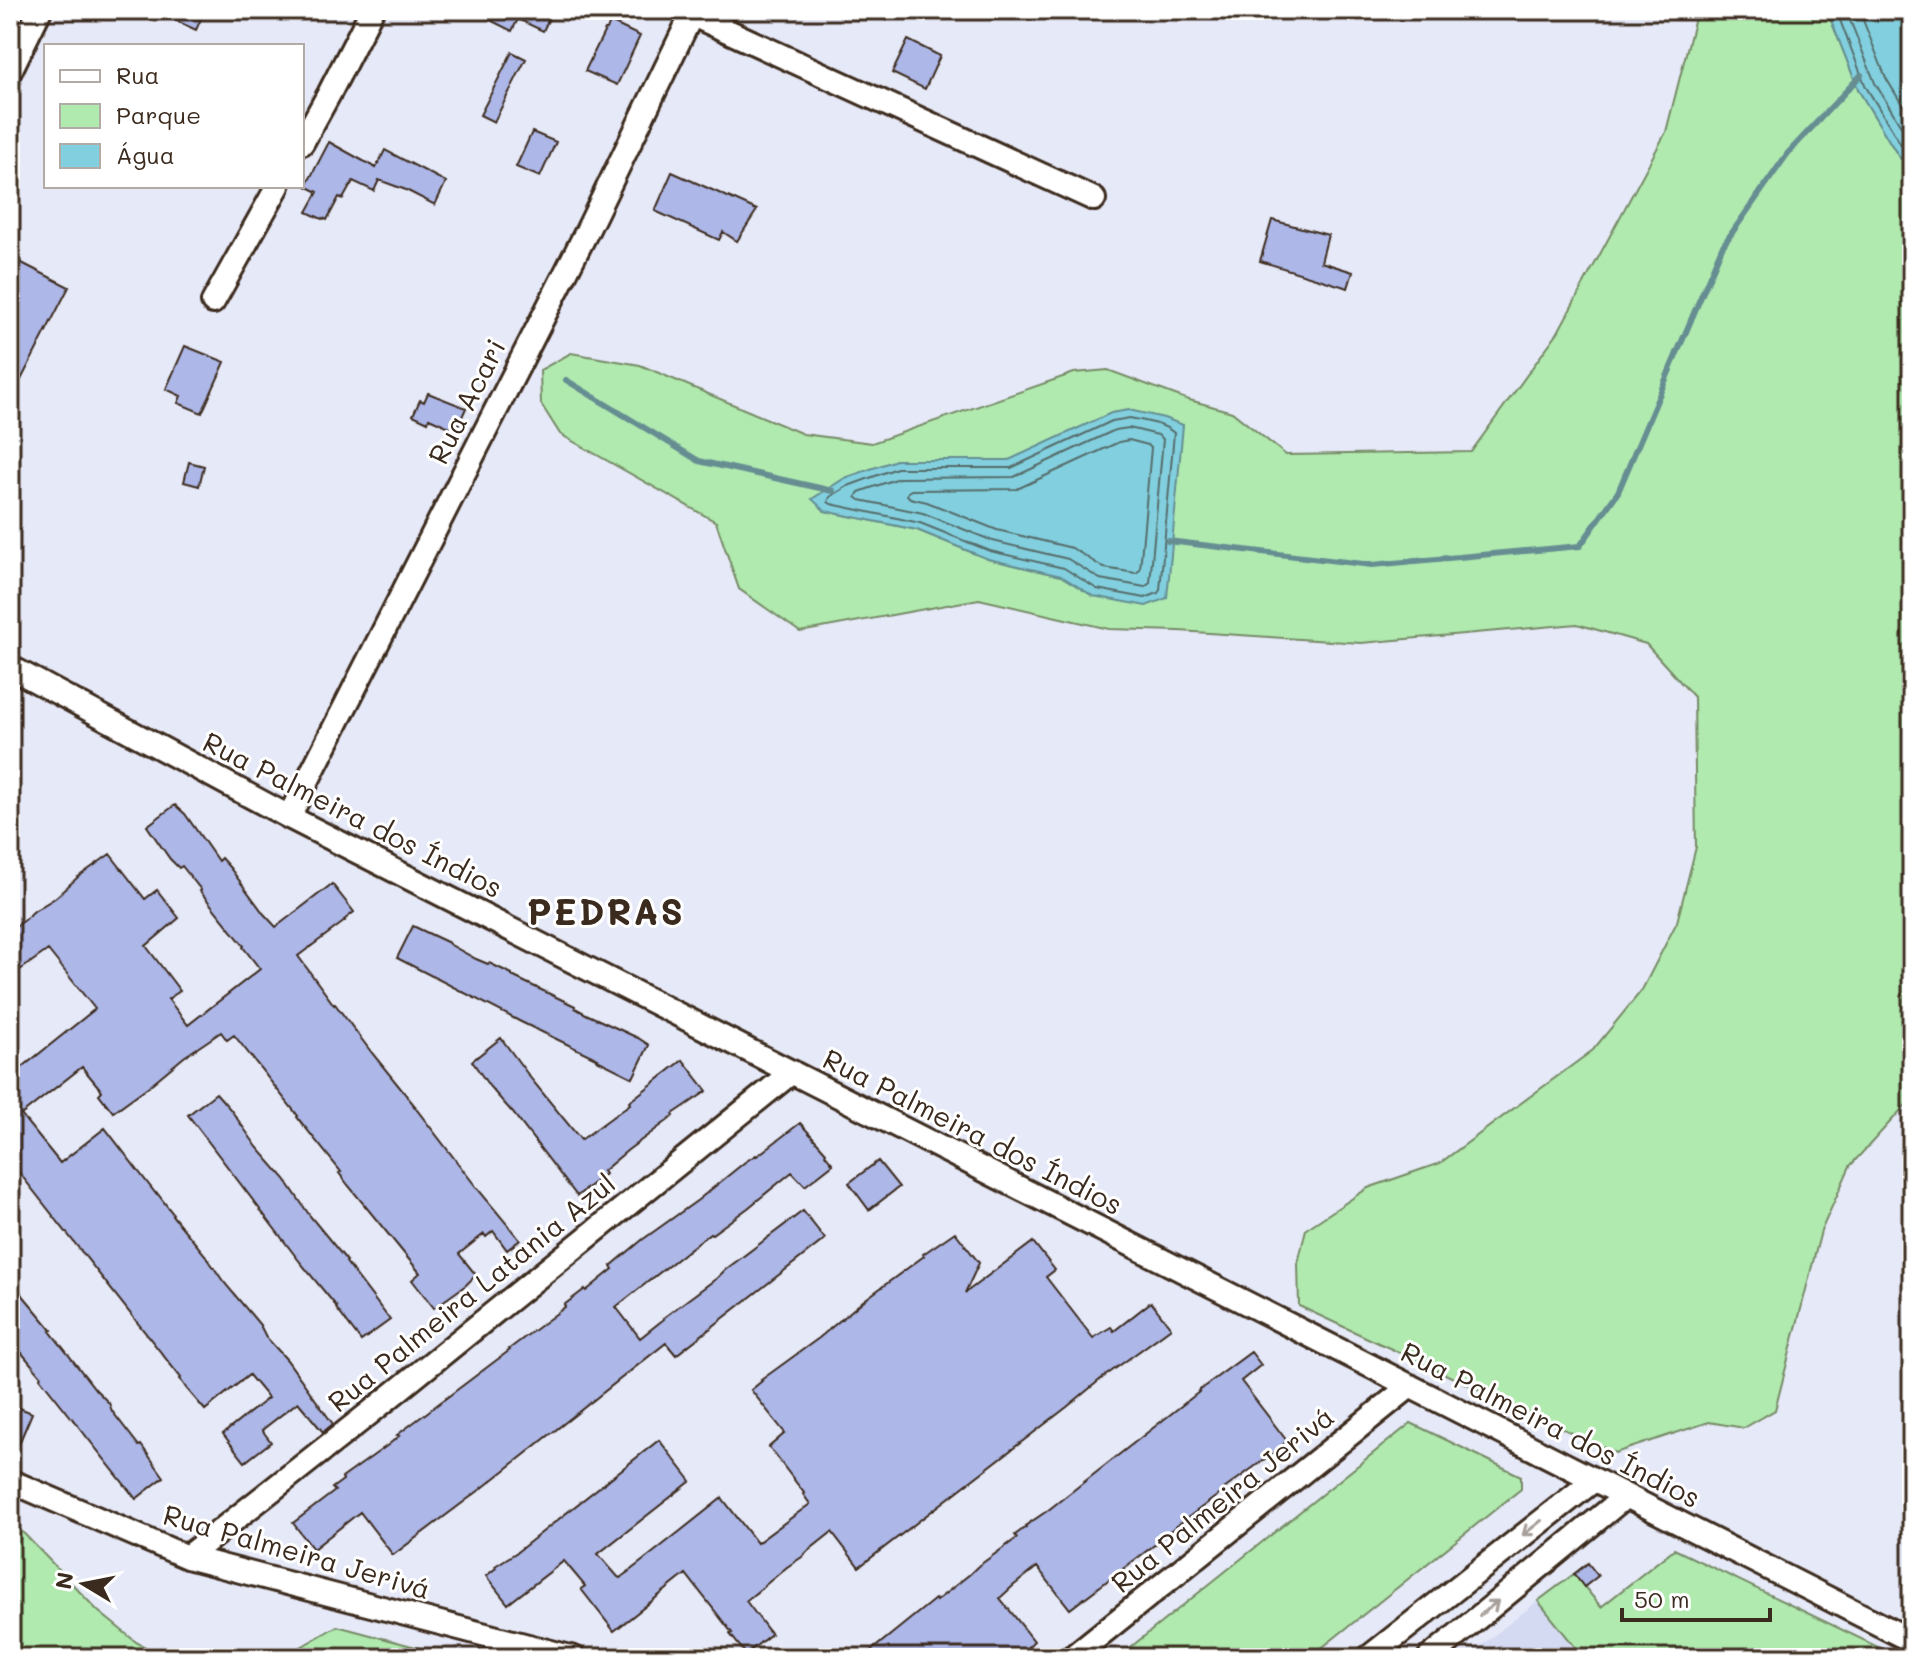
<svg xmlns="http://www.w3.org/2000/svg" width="1922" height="1668" font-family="Mali,sans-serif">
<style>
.built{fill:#d5daf3}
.green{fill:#b0eaaf;stroke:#768a66;stroke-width:2;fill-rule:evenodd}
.water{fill:#82d0df;stroke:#668e92;stroke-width:2}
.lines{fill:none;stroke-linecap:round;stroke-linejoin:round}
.shore{stroke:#576c6b;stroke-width:2}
.stream{stroke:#668e92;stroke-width:6}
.building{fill:#adb7e8;stroke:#3b2a1e;stroke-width:2}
.minor-casing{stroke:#3b2a1e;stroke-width:28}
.minor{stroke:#fff;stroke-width:22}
.oneway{stroke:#a79f9a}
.labels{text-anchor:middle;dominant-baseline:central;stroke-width:6;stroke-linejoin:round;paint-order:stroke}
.street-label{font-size:28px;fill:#3b2a1e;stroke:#fff}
.district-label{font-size:36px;font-weight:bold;letter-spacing:2px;fill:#3b2a1e;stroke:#fff}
</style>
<rect width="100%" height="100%" fill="#e6e9f8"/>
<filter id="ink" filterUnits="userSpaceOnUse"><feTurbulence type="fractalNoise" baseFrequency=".0125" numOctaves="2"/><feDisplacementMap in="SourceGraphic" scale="16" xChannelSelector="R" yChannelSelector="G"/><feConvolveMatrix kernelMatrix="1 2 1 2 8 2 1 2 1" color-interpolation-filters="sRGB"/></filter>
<g filter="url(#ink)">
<path class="built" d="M1538 1601 1584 1658H1465Z"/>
<path class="green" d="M1697 10H1827L1859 91 1899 157 1912 168V1098L1850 1166 1821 1231 1775 1410 1744 1428 1709 1422 1615 1453 1299 1306 1298 1263 1306 1229 1368 1188 1440 1163 1593 1050 1642 990 1677 922 1696 847 1694 697 1646 644 1577 624 1361 643 1179 631 1109 629 979 599 800 632 739 589 716 522 560 434 541 404 540 370 571 353 640 365 803 434 872 443 1074 373 1108 370 1186 399 1232 412 1286 455 1471 452 1558 332 1666 132ZM896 460H1009L1093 596 1061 576 988 559 917 530 825 511Z
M1411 1423 1521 1476V1489L1309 1658H1117Z
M10 1519 98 1611 136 1642 165 1658H10Z
M1674 1549 1878 1647 1866 1658H1584L1538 1601 1574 1574 1601 1607Z
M337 1626 457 1658H282Z"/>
<path class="water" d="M1827 10H1912V168L1899 157 1859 91Z
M1129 410 1164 418 1183 425 1167 598 1146 606 1093 596 1061 576 988 559 917 530 825 511 812 499 845 478 896 460H1009L1111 413Z"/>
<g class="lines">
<path class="shore" d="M1836 10 1866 87 1905 151 1912 158
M1846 10 1875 83 1912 144
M1859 10 1886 78 1912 121
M1130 418C1144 421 1163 423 1174 433L1160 590 1158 593 1145 598 1097 589 1064 568 990 551 920 523 831 504 828 502 830 497 848 486 897 468H1011L1112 421Z
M1129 428 1158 435 1163 439 1150 583 1145 587 1100 579 1068 559 993 541 923 513 860 500 856 497 859 492 899 478 1014 477 1115 430Z
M1129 440 1148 445 1151 448 1140 570 1136 573 1104 568 1072 548 997 530 927 502 910 498 907 495 908 492 911 490 1017 489 1119 442Z"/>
<path class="stream" d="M566 380 699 461 833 491
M1168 541 1372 565 1580 546 1618 492 1722 247 1788 153 1861 75"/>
</g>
<path class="building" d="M153 10H205L196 30Z
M497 10H553L543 31 518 19 512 31 492 21Z
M610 22 640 36 617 85 585 71 605 30H607Z
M908 40 940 56 925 89 892 73Z
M512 52 526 59 494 122 480 115Z
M532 132 556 142 540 177 516 167Z
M329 142 376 168 385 150 446 182 435 205 406 190 379 180 374 191 353 181 343 199 339 197 327 220 323 218 322 219 307 212 318 192 306 186Z
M672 172 757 210 737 241 723 232 719 240 655 211Z
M1272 220 1328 235 1321 262 1353 272 1348 288 1260 261Z
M10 257 69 287 10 401Z
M185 346 225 362 202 413 178 403 181 396 166 389Z
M428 393 466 408 456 430 429 418 428 422 413 415 420 400 424 402Z
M189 462 204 466 199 486 184 482Z
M175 805 185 814 218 861 221 858 230 868 264 914 276 927 332 884 354 912 344 920 345 921 298 956 334 1005 335 1004 372 1053 415 1106H414L477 1188 520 1240 507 1250 493 1231 486 1237 484 1234 459 1254 476 1275 466 1285 434 1308 412 1280 420 1273 348 1185 339 1173 341 1172 297 1117 298 1116 234 1035 227 1040 221 1032 184 1057 149 1086 113 1112 99 1094 102 1091 82 1067 21 1115 60 1163 105 1128 156 1194 157 1193 173 1214 172 1215 206 1256 223 1281 260 1325 266 1337 287 1360 333 1424 323 1432 298 1402 262 1430 271 1442 245 1462 223 1434 268 1398 249 1375 205 1410 186 1388 180 1379 181 1378 10 1161V1077L95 1009 48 950 10 977V932L34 911 55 898 78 877 110 854 145 899 157 890 179 918 146 946 180 991 168 999 188 1025 260 969 243 947 244 946 200 891 201 890 182 866 179 868 170 859 147 826Z
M413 926 449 943V944L476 959 488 964 489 963 512 974V976L575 1006V1008L586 1014 638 1038 649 1045 633 1078 597 1060 598 1059 521 1022 397 958Z
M501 1038 532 1080 581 1140 630 1104 629 1102 683 1060 707 1091 673 1114 674 1116 628 1150 603 1171 605 1174 577 1196 513 1113 489 1086 472 1061Z
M216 1093 231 1110 257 1147 285 1179 310 1216 347 1261 346 1262 390 1320 361 1341 336 1308 337 1307 300 1262 188 1115Z
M800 1123 826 1152 825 1154 833 1164 805 1186 792 1172 748 1208 712 1234 710 1233 616 1307 640 1338 664 1319 663 1318 717 1278 725 1270 803 1211 825 1239 676 1355 666 1343 481 1489 393 1555 360 1512 313 1549 293 1523 335 1491 332 1488 343 1480 342 1478 388 1445 399 1436 397 1435 510 1350 509 1349 565 1307 564 1305 585 1289 586 1291 613 1269 611 1266 642 1240 698 1200 745 1162 756 1155 757 1156Z
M878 1161 899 1187 869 1210 849 1183Z
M955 1232 979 1263 965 1293 1033 1242 1055 1270 1046 1277 1093 1338 1111 1327 1114 1331 1151 1302 1171 1328 1101 1379 1067 1407 859 1567 832 1532 808 1551 802 1557 787 1567 746 1601 771 1634 746 1654 730 1634 732 1633 686 1574 614 1631 581 1589 585 1586 564 1561 508 1604 486 1576 496 1568 495 1566 517 1552 659 1440 691 1481 598 1554 618 1577 620 1578 645 1559 722 1498 757 1543 810 1504 803 1494 804 1493 769 1447 785 1433 751 1390 762 1381 761 1380 819 1338 863 1301 924 1256 923 1254Z
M10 1280 52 1330 50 1331 96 1390 109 1403 112 1411 139 1446 141 1445 164 1477 136 1499 40 1378 41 1376 10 1339Z
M1251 1352 1261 1365 1241 1381 1287 1441 1277 1450 1220 1492 1221 1493 1167 1533 1157 1543 1070 1609 1037 1567 1013 1586 1000 1598 1034 1641 1024 1651 1014 1658H862L935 1599 936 1601 970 1574 977 1567 1017 1538 1015 1535 1026 1527 1025 1526 1047 1511 1199 1392 1198 1391Z
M15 1406 32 1413 10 1465V1417Z
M1588 1563 1598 1576 1584 1587 1574 1574Z"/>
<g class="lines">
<g class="minor-casing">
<path id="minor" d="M682 10 1094 199
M10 71 40 10
M302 143 329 94 372 10
M213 302 278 186
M10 667 289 817 1912 1641
M289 817 587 231 694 10
M10 1481 187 1557 574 1658
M187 1557 371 1412 792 1072
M1071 1658 1410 1386
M1368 1658 1594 1480
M1429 1658 1626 1496"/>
</g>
<use href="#minor" class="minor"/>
</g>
<defs><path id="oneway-shaft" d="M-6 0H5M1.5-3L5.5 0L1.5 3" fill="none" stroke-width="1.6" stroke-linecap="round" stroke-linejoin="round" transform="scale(2)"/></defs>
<g class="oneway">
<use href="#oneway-shaft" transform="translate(1532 1528) rotate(142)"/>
<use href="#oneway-shaft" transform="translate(1489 1608) rotate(-39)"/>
</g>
</g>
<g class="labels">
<g class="street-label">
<text transform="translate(466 401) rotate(-63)">Rua Acari</text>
<text transform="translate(353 814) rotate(27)">Rua Palmeira dos Índios</text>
<text transform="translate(973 1131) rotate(27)">Rua Palmeira dos Índios</text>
<text transform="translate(471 1292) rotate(-39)">Rua Palmeira Latania Azul</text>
<text transform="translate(1551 1424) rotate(27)">Rua Palmeira dos Índios</text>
<text transform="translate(1222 1499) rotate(-39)">Rua Palmeira Jerivá</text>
<text transform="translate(297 1551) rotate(16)">Rua Palmeira Jerivá</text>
</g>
<g class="district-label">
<text x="606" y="910">PEDRAS</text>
</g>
</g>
<rect width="1922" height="1668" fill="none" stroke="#fff" stroke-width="40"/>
<rect x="20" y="20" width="1882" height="1628" fill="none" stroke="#3b2a1e" stroke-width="3" filter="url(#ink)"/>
<rect x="44" y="44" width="260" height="144" fill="#ffffff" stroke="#b1aaa5" stroke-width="2"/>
<rect x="60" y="70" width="40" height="12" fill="#ffffff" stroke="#b1aaa5" stroke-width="2"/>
<text x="116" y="84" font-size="24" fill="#3b2a1e">Rua</text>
<rect x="60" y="104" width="40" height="24" fill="#b0eaaf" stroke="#b1aaa5" stroke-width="2"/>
<text x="116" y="124" font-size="24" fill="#3b2a1e">Parque</text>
<rect x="60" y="144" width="40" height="24" fill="#82d0df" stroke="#b1aaa5" stroke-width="2"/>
<text x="116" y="164" font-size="24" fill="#3b2a1e">Água</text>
<g transform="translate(84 1584) rotate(280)" stroke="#ffffff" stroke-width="6" paint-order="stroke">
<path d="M0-6L14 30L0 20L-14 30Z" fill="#3b2a1e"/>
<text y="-12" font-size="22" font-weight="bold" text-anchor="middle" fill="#3b2a1e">N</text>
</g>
<path d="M1622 1608v12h148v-12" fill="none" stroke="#3b2a1e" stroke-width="4"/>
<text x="1634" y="1608" font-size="24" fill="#3b2a1e" stroke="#ffffff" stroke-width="6" paint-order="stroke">50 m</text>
</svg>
